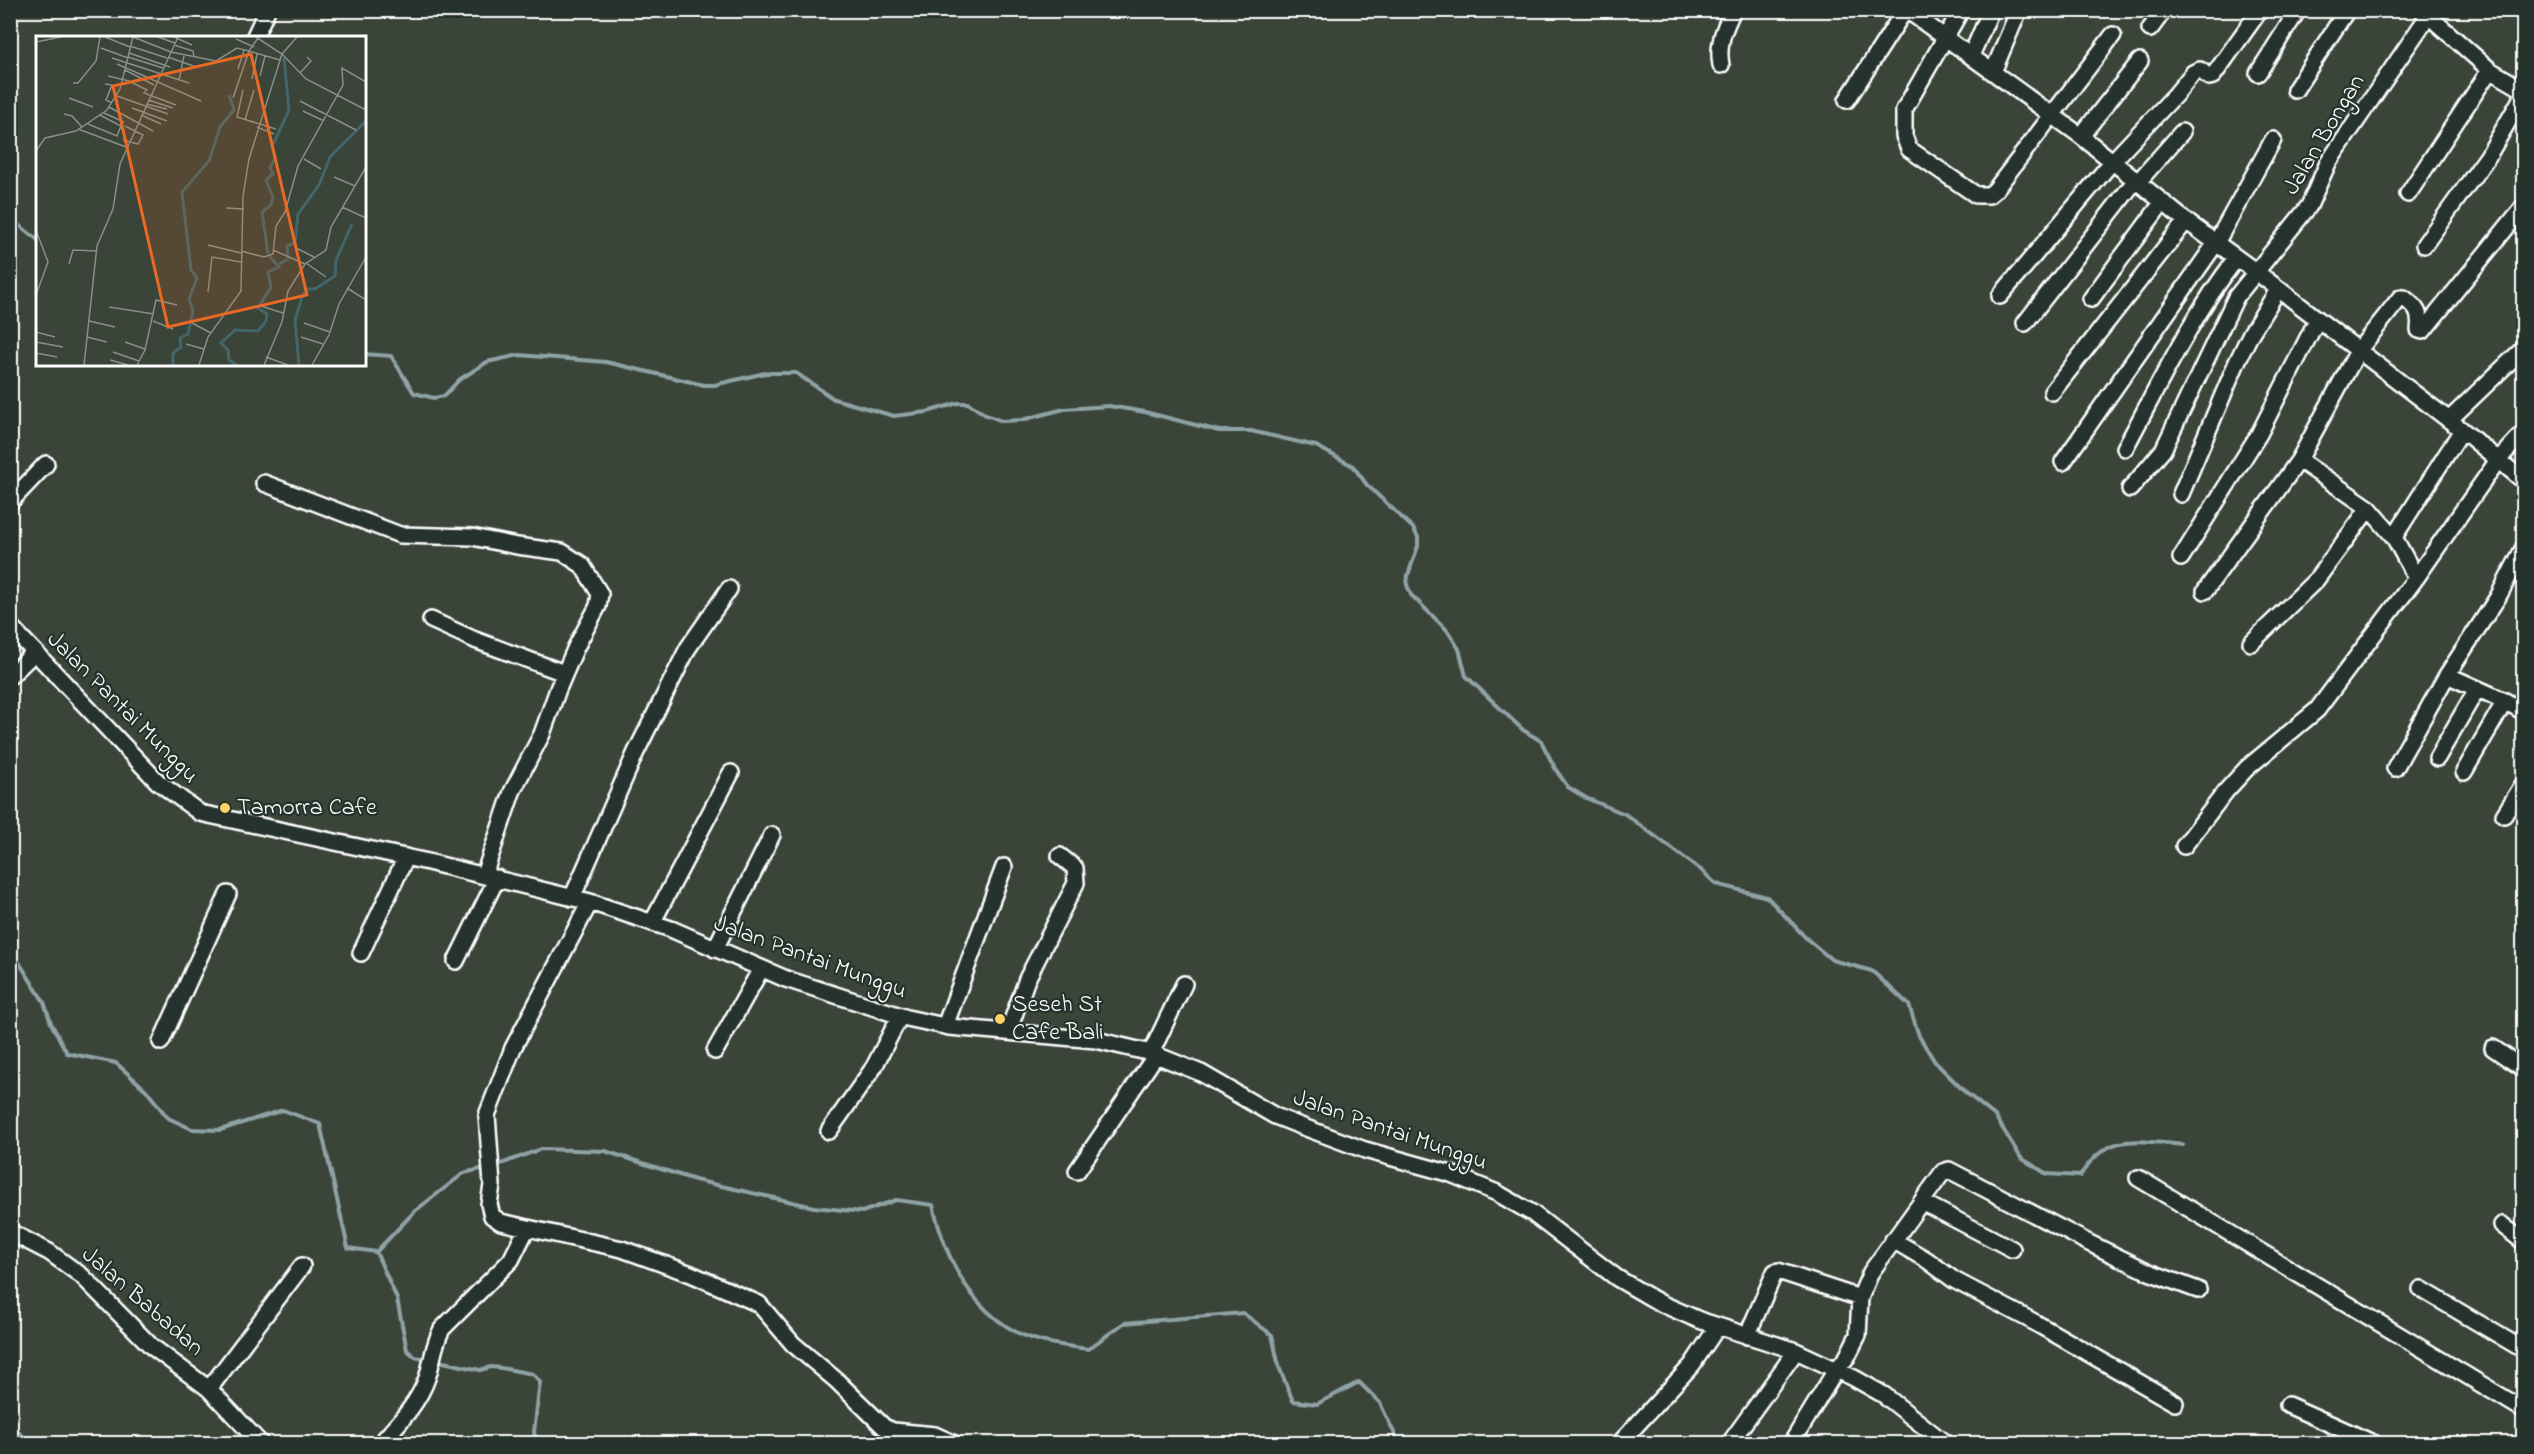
<svg xmlns="http://www.w3.org/2000/svg" width="2534" height="1454" font-family="'Indie Flower',sans-serif">
<style>
.lines{fill:none;stroke-linecap:round;stroke-linejoin:round}
.stream{stroke:#8fa3a6;stroke-width:4}
.minor-casing{stroke:#fff;stroke-width:20}
.minor{stroke:#26332d;stroke-width:15}
.poi-dot{fill:#ffd166;stroke:#26332d;stroke-width:2}
.labels{text-anchor:middle;dominant-baseline:central;stroke-width:4.5;stroke-linejoin:round;paint-order:stroke}
.street-label{font-size:24px;fill:#fff;stroke:#26332d}
.poi-label{font-size:24px;fill:#fff;stroke:#26332d;text-anchor:start}
.inset-river{fill:none;stroke:#44666a;stroke-width:3}
.inset-road{fill:none;stroke:#898f88;stroke-width:1.5}
.view{fill:#ea6a24;fill-opacity:0.15;stroke:#ea6a24;stroke-width:3}
.inset-edge{fill:none;stroke:#fff;stroke-width:3}
</style>
<rect width="100%" height="100%" fill="#3b4439"/>
<filter id="ink" filterUnits="userSpaceOnUse"><feTurbulence type="fractalNoise" baseFrequency=".0167" numOctaves="2"/><feDisplacementMap in="SourceGraphic" scale="12" xChannelSelector="R" yChannelSelector="G"/><feConvolveMatrix kernelMatrix="1 2 1 2 8 2 1 2 1" color-interpolation-filters="sRGB"/></filter>
<g filter="url(#ink)">
<g class="lines">
<path class="stream" d="M10 218 38 240
M364 354 391 356 414 393 434 398 444 396 459 380 487 362 519 355 606 362 704 385H714L765 373H796L834 399 894 416 927 412 958 403H968L986 415 1002 421 1022 420 1064 409 1109 406 1145 412 1219 431H1251L1316 446 1353 466 1367 485 1413 528 1418 537V546L1408 575 1407 585 1411 595 1447 630 1459 649 1466 676 1523 730 1541 741 1556 770 1568 787 1586 798 1625 814 1701 870 1716 884 1767 897 1807 939 1832 960 1872 971 1909 1005 1919 1036 1935 1062 1965 1092 1995 1116 2021 1158 2047 1174 2080 1176C2108 1131 2137 1141 2183 1145
M10 953 15 956 44 1002 51 1023 67 1053 116 1063 146 1090 168 1118 192 1129 220 1130 283 1110 320 1124 348 1248 376 1252 415 1211 464 1173 485 1168
M501 1164 541 1149 605 1151 695 1180 814 1207 862 1212 896 1200 933 1205C945 1257 968 1306 1016 1332 1038 1343 1065 1346 1088 1349L1124 1323 1243 1313 1272 1335 1279 1367 1293 1401 1317 1404 1359 1382 1380 1403 1398 1441 1405 1444
M376 1252 397 1299 407 1350 415 1357 427 1359
M434 1360 480 1370 491 1367 501 1368 533 1374 540 1382 534 1432 537 1444
M10 1425 32 1444
M1478 1444 1490 1438 1528 1444"/>
<g class="minor-casing">
<path id="minor" d="M1907 10 2081 136 2186 221 2259 274 2462 430 2524 481
M1961 10 1904 110V136L1909 149 1976 195H1989L1995 190 2113 35
M2422 10 2490 70 2524 90
M2150 29 2164 10
M254 38 267 10
M1971 56 1991 10
M1721 65C1717 44 1724 29 1733 10
M1993 72 2019 10
M2258 73 2298 10
M2295 90 2347 10
M1847 100 1905 10
M2081 136 2140 61
M2137 183 2182 132
M2408 194 2490 70
M2424 245 2488 156 2524 94
M2000 296 2111 163 2176 94 2193 73 2200 70 2209 77 2213 76 2260 10
M2091 299 2162 203
M2025 323 2135 181
M2052 392 2186 221
M2449 420 2524 348
M2125 448C2160 383 2191 317 2236 259
M2299 460 2369 508 2394 537 2416 578
M2063 462 2216 243 2273 140
M264 483 400 535 472 537 517 546 562 552 582 565 600 594 598 606 576 647 558 689 542 734 512 792 484 875
M2130 489 2163 450 2236 297 2309 206 2328 163 2428 16
M2181 494 2237 362 2251 333 2278 290
M10 502 46 464
M2394 537 2462 430
M2181 558 2259 434 2317 320
M2205 591 2299 460 2358 351 2400 298H2404C2417 308 2421 313 2419 330L2423 331 2524 206
M431 620 475 640 564 673
M10 626 158 782 200 813 428 862 590 902 671 929 786 979 907 1018 949 1027 1096 1040 1151 1053 1201 1073 1275 1116 1298 1125 1365 1150 1451 1174 1497 1193 1532 1213 1617 1278 1660 1303 1699 1320 1796 1351 1854 1378 1884 1395 1946 1444
M2251 643 2316 580 2369 508
M2447 675 2505 701 2524 712
M10 676 35 652
M2437 758 2477 689
M2395 768 2447 675 2498 597 2524 547
M2464 772 2505 701
M2504 815 2524 783
M2184 846 2226 791 2247 768 2317 710 2416 578 2498 460 2524 432
M572 898 636 752 688 648 729 589
M590 902 513 1048 487 1115 492 1185 489 1204 492 1216 501 1222 622 1249 691 1274 759 1304 793 1344 836 1380 884 1427 893 1431 935 1435 955 1444
M652 923 731 773
M715 949 772 835
M361 953 406 857
M456 961 497 878
M945 1026 1004 867
M1008 1032 1027 979 1076 883 1075 868 1060 856
M161 1042 228 894
M2493 1048 2524 1069
M715 1051 761 969
M1151 1053 1184 984
M829 1131 874 1067 900 1016
M1077 1171 1156 1055
M2138 1178 2524 1410
M1922 1202 2012 1249
M2502 1225 2524 1242
M10 1232 49 1252 82 1276 151 1346 209 1389 261 1444
M1893 1240 1927 1260 1954 1280 2034 1322 2175 1403
M2421 1289 2524 1350
M1747 1336 1775 1272 1778 1271 1860 1298
M209 1389 302 1266
M2288 1405 2375 1444
M380 1444C398 1424 418 1404 427 1378 433 1361 433 1345 442 1329L511 1260 527 1228
M1619 1444 1692 1365 1718 1326
M1729 1444 1796 1351
M1791 1444 1836 1370 1847 1357 1858 1335 1860 1298 1871 1272 1943 1172 1949 1170 2089 1243 2149 1272 2198 1290"/>
</g>
<use href="#minor" class="minor"/>
</g>
</g>
<g class="poi-dot">
<circle cx="225" cy="808" r="6"/>
<circle cx="1000" cy="1019" r="6"/>
</g>
<g class="labels">
<g class="street-label">
<text transform="translate(2325 135) rotate(-59)">Jalan Bongan</text>
<text transform="translate(122 708) rotate(45)">Jalan Pantai Munggu</text>
<text transform="translate(810 958) rotate(20)">Jalan Pantai Munggu</text>
<text transform="translate(1390 1131) rotate(19)">Jalan Pantai Munggu</text>
<text transform="translate(142 1302) rotate(41)">Jalan Babadan</text>
</g>
<g class="poi-label">
<text x="237" y="808">Tamorra Cafe</text>
<text x="1012" y="1005">Seseh St<tspan x="1012" dy="28">Cafe Bali</tspan></text>
</g>
</g>
<g transform="translate(36 36)">
<rect width="330" height="330" fill="#3b4439"/>
<path class="inset-river" d="M232 218 226 176 235 169 237 161 230 144 237 138 234 132 239 122 236 111 253 74 248 22M243 228 252 223 251 210 259 207 262 178 283 149 294 121 330 85M137 329V317L145 311 144 302 152 298 157 275 153 263 161 242 155 234 146 156 173 125 184 91 198 74 193 59M201 329 193 324 192 314 185 307 199 294 222 295 230 285 231 278 222 272 235 251 232 236 243 231 233 220M263 329 259 284 266 261 271 253H279L299 240 300 224 316 188"/>
<path class="inset-road" d="M69 1 94 11M97 1 135 16 180 25 201 12 213 15 222 2M122 1 139 7M138 1 156 9M220 1 246 18 270 43 330 74M200 3 218 11M0 6 25 1M138 9 157 15 158 21M94 10 131 22M65 12 92 22M93 17 134 31M92 21 127 32M132 21 160 31M76 22 153 47M81 28 165 65M202 33 208 14M89 34 118 49M264 37 275 25 271 21M72 40 93 45 111 54 108 57 140 69M224 40 229 20M216 43 221 18M143 44 148 20M37 47H42L60 25 64 1M69 48 76 49 70 64 76 67M207 54 201 81 240 93M81 60 132 78M33 62 57 71M197 62 213 15 244 24M112 64 137 72M264 65 320 94M110 68 131 73M73 71 117 95M96 72 131 85M267 75 288 85M68 77 88 86M28 78 36 80 46 91M105 79 125 88M209 84 218 54M52 88 81 100 85 90 64 79M221 91 238 98M42 93 90 111M87 104 102 108 107 99 89 90M0 115 9 102 40 95 71 74 84 53 97 1M268 123 285 133M298 141 319 150M306 171 330 182M190 172 208 173M0 194 12 226 0 259M172 209 205 217M260 212 278 221M237 214 269 228M205 215 228 221 237 218 240 190 249 176 262 130 307 49 306 32 330 46M270 227 290 241M33 228 37 214 61 215M311 252 330 264M172 256 176 221 205 226M225 270 247 277M73 271 118 278M53 285 79 291M117 285 137 293M156 287 175 297M268 287 294 296M0 296 19 301M51 301 71 306M265 301 287 308M0 306 27 311M89 306 109 313M150 308 168 313M77 316 103 325M0 317 21 321M230 321 252 329M74 324 92 329M48 329 61 210 77 173 84 128 142 1M101 329 109 314 120 264 141 269M163 329 172 301 205 255 207 160 213 123 246 18 261 1M228 329 246 286 252 255 269 228 290 214 295 191 330 131M276 329 293 299 303 268 330 221"/>
<path class="view" d="M215 18 271 259 132 291 77 50Z"/>
<rect width="330" height="330" class="inset-edge"/>
</g>
<rect width="2534" height="1454" fill="none" stroke="#26332d" stroke-width="36"/>
<rect x="18" y="18" width="2498" height="1418" fill="none" stroke="#fff" stroke-width="2" filter="url(#ink)"/>
</svg>
